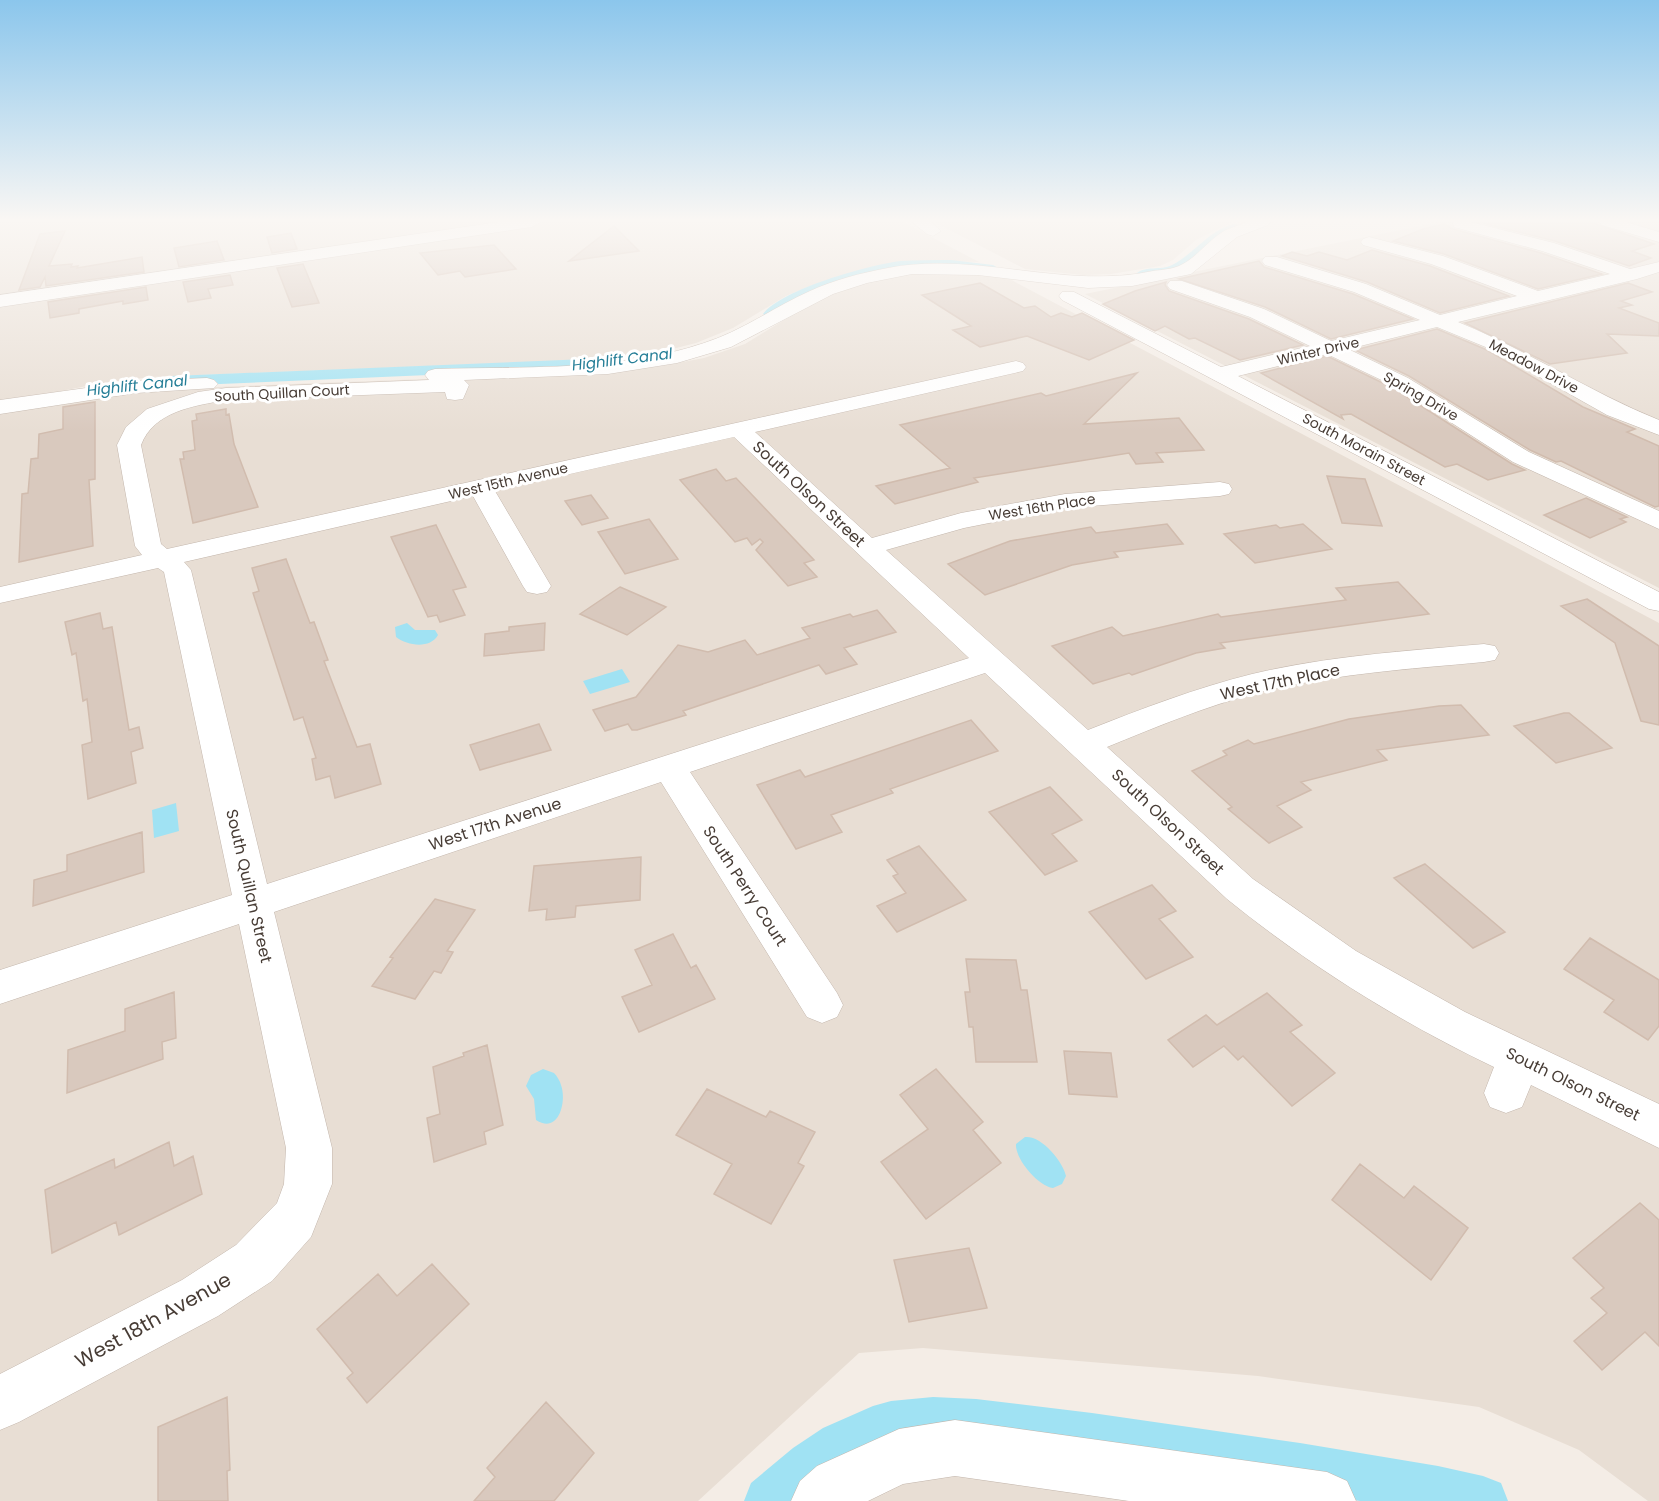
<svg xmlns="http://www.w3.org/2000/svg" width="1659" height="1501" font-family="Poppins,sans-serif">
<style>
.residential{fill:#e8ded4}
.water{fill:#a0e2f3}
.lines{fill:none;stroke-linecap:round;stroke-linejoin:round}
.canal{fill:#a0e2f3;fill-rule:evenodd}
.building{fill:#d9c9be;stroke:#d1bcae;stroke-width:1.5}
.minor-casing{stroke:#c3b6ac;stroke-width:1}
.minor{fill:#fff;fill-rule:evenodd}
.labels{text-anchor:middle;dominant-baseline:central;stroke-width:6;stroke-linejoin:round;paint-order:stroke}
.far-street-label{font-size:14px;fill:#473c35;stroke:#fff}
.far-water-label{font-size:15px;font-style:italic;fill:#257e97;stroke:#fff}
.street-label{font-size:16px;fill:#473c35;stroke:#fff}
.near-street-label{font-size:20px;fill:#473c35;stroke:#fff}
</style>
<rect width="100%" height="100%" fill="#f4ede6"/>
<path class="residential" d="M0 222H903L979 262 944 261 869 269 810 286 786 296 733 328 696 343 656 353 609 359 150 377 97 384 0 403Z
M934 222H1232L1196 240 1173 260 1160 266 1111 274 1083 275 1025 269Z
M1440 222H1659V588L1085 294Z
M917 270 1002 275 1659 623V1501H1648L1579 1450 1479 1407 1258 1376 923 1348 859 1353 698 1501H0V412L85 397 163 389 607 372 661 366 704 358 745 344 820 298 848 286Z
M943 1462 1289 1501H851Z"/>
<path class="water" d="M407 623 415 630H435L438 635C430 649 408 646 396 637L395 627Z
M622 669 630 682 590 694 583 681Z
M176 803 179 831 154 838 152 810Z
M543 1069 554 1073C557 1076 560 1081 561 1085 567 1101 559 1135 536 1120L534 1099 526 1086 531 1075Z
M1025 1137C1041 1135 1063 1161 1066 1176L1062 1184 1053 1188C1038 1186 1015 1159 1016 1144Z"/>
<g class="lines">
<path class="canal" d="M1234 224 1239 225 1241 228 1231 234 1180 273 1144 279 1136 274C1145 265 1161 271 1172 265 1194 254 1209 230 1234 224Z
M951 260 993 265 1000 269C992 278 960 268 947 269 900 270 856 278 812 296 800 301 788 310 777 317L771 319 763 314C782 289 869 265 900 261 917 260 934 260 951 260Z
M611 358 617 359 620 363 617 367 172 386 166 385 163 381 166 377 172 376Z
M933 1397 976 1399 1092 1413 1300 1443 1438 1466 1483 1476 1501 1483 1508 1501H1360L1122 1464 976 1446 933 1444 891 1449 871 1454 842 1471 805 1501H744L751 1483 793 1448 823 1428 873 1406 891 1401Z"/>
</g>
<path class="building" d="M1590 222 1654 244 1632 251 1651 258 1629 266 1555 241 1483 223Z
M1444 224 1453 229 1541 253 1602 274 1538 289 1444 254 1393 241 1423 229Z
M614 226 639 251 569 261Z
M65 231 49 266 72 264 71 267 78 266 77 268 142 257 144 272 46 286 45 277 40 287 19 290 40 234Z
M291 233 297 249 272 253 267 237Z
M217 241 224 260 179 267 174 248Z
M494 245 516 269 465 277 460 271 438 275 420 253Z
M1372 250 1430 266 1509 296 1440 313 1367 282 1282 256 1292 252 1307 256 1319 252 1347 260Z
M1259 261 1264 267 1353 294 1413 319 1331 339 1265 307 1179 279Z
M303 264 319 303 292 307 277 268Z
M230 275 233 285 208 289 211 298 188 302 183 282Z
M1166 282 1165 285 1169 291 1249 319 1303 345 1240 360 1195 338 1189 339 1165 326 1155 331 1103 304 1135 291Z
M980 283 1024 308 1035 306 1051 317 1061 313 1072 317 1082 313 1134 340 1089 360 1027 336 980 347 953 330 971 326 922 295Z
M1628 283 1652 292 1621 301 1632 305 1619 308 1659 323V336L1607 334 1627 353 1550 364 1465 323Z
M146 287 148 300 123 304V301L79 309V313L50 318 48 302Z
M1437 329 1487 350 1583 407 1635 429 1627 432 1659 446V506L1655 507 1561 461 1556 462 1530 450 1409 376 1355 350Z
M1327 356 1393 388 1512 464 1525 470 1488 480 1457 464 1445 467 1351 414 1341 415 1343 419 1261 373Z
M1137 373 1084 424 1179 418 1204 450 1156 453 1163 462 1136 464 1129 453 974 478 978 482 895 504 876 486 950 468 900 425 1041 393 1046 396Z
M95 402V479L89 480 93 546 19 562 22 494 28 493 31 459 38 458 39 434 63 429V407Z
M226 409V415L229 414 234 444 258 507 193 523 180 459H184L183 452 195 450 192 421 197 420 196 414Z
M716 469 726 481 736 478 814 560 804 563 817 577 788 586 756 550 763 542 760 539 752 545 747 538 735 542 680 480Z
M1327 476 1365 479 1382 526 1342 523Z
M591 495 608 518 582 525 565 501Z
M1586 498 1627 517 1620 519 1626 522 1590 538 1544 515Z
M649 519 678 559 625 574 598 532Z
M1167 524 1183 544 1114 552 1118 557 1072 565 985 595 948 564 1010 541 1091 527 1096 533Z
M1303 524 1332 549 1255 563 1224 534 1276 525 1280 528Z
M436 525 466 587 453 590 465 615 440 622 437 615 428 617 391 537Z
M286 559 310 623 314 622 328 660 324 661 357 747 370 744 381 784 335 798 330 776 316 780 312 759 316 758 303 717 294 720 253 593 259 591 252 568Z
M1398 582 1429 614 1220 643 1225 648 1196 653 1132 675 1129 673 1093 684 1052 646 1112 627 1123 636 1218 614 1221 617 1346 600 1336 588Z
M620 587 666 607 627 635 580 614Z
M1587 599 1659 646V725L1641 721 1615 643 1561 606Z
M877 610 896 632 844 648 857 664 826 674 819 665 683 711 686 715 637 730H632L628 724 605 731 593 710 636 697 678 645 708 652 745 640 757 655 810 638 802 628 850 614 853 617Z
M100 613 103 629 112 627 129 730 139 727 143 748 131 752 136 783 88 799 82 745 92 742 87 699 83 701 76 653 72 655 65 622Z
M545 623 544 650 484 656 485 634 509 631V627Z
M1461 705 1489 735 1377 750 1387 760 1301 782 1311 790 1277 806 1302 827 1269 843 1228 809 1232 807 1192 771 1227 755 1223 751 1248 740 1254 744 1349 719 1439 706Z
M1564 713H1569L1612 748 1556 763 1514 726Z
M971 720 998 751 890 789 893 793 831 815 842 832 796 849 757 785 800 770 805 777Z
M539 724 551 750 480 770 470 745Z
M1050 787 1082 820 1052 834 1077 861 1045 875 989 812Z
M142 832 144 872 33 906 34 880 67 871V855Z
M919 846 966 900 897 932 877 906 906 893 893 876 898 874 887 860Z
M641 857 640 900 576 906 575 917 546 920 547 909 529 911 534 866Z
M1425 864 1505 932 1473 948 1394 878Z
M1152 885 1176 911 1159 919 1193 957 1146 979 1089 912Z
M435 899 475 910 447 951 453 952 441 973 434 971 415 999 372 986 393 958 390 957Z
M673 934 691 968 696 965 715 999 639 1032 622 997 652 985 635 950Z
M1590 938 1659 980V1026L1648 1040 1604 1012 1614 1000 1564 969Z
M966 959 1016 960 1021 990H1027L1037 1062H976L973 1027H969L965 992H970Z
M174 992 176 1038 162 1042 163 1059 67 1093 68 1050 125 1031V1009Z
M1267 993 1302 1025 1290 1032 1335 1073 1292 1106 1243 1056 1238 1060 1224 1046 1193 1067 1168 1040 1206 1015 1217 1025Z
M487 1045 503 1125 484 1132 486 1144 434 1162 427 1118 440 1114 433 1067 464 1056 463 1053Z
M1064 1051 1111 1053 1117 1097 1069 1094Z
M936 1069 983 1122 973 1130 1001 1163 926 1219 881 1162 928 1129 900 1095Z
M707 1089 766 1117 770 1111 815 1132 798 1163 804 1166 771 1224 714 1194 732 1164 676 1135Z
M169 1142 174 1166 193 1156 202 1194 119 1235 116 1222 52 1253 45 1190 114 1159 115 1168Z
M1360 1164 1404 1198 1414 1186 1468 1228 1431 1280 1332 1200Z
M1640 1203 1659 1220V1346L1645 1332 1602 1370 1574 1341 1607 1313 1591 1298 1604 1288 1573 1258Z
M969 1248 987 1308 909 1322 894 1260Z
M432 1264 469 1304 367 1403 347 1378 353 1373 317 1329 378 1274 397 1296Z
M227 1397 230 1470 227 1471 228 1501H158V1427Z
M546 1402 594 1453 554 1501H474L495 1477 487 1468Z"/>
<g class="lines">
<g class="minor-casing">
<path id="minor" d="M499 222H540L532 227 0 307V295Z
M912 222H931L941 231 933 236 927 234Z
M1247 222H1270L1268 225 1237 237 1191 274 1132 286 1088 288 978 275 912 274 867 283 833 294 731 347 677 363 608 374 464 380 469 385 463 399 455 400 447 399 445 392 226 400C194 406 154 411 141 445L161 544 167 549 1016 361 1023 363 1026 367 1023 371 755 432 872 538 961 513 1065 494 1220 482 1229 484 1232 489 1229 494 1220 496 1065 508 964 528 886 550 1088 730C1141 709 1196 688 1252 674 1328 656 1406 651 1484 644L1495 646 1499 653 1495 660 1484 662C1408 669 1331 674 1257 693 1206 706 1156 727 1107 747L1253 879 1356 951 1465 1012 1659 1104V1148L1531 1085 1522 1107 1506 1113 1490 1107 1484 1093 1494 1067C1398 1021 1310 966 1227 899L985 673 690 772 837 993 843 1005 837 1017 822 1023 807 1017 661 782 274 912 332 1148V1184L311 1237 272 1281 218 1316 19 1422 0 1430V1374L182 1280 236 1245 277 1203 284 1184 286 1148 239 924 0 1004V970L232 895 164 572 158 568 0 603V587L142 555 135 546 117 445 126 427 147 409 198 392 226 388 429 380 425 375 428 371 435 369C524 366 619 372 704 343 742 331 774 307 810 291 834 280 861 273 888 268 977 251 1064 290 1153 271 1161 270 1172 269 1179 266 1197 258 1209 239 1226 230 1233 227 1240 225 1247 222ZM734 437 969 658 267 884 191 570 184 562 473 496 523 586 527 592 537 594 547 592 551 586 495 491Z
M1453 222H1471L1554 243 1630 269 1659 262V272L1637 279 1458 322C1527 350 1590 392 1659 420V435L1607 415 1488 348 1437 327 1348 349 1408 378 1529 452 1659 511V529L1513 462 1394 386 1327 354 1238 376 1659 592V611L1649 609 1062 300 1059 296 1062 292H1074L1221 367 1310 346 1250 317 1170 289 1167 285 1170 281H1182L1264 309 1331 341 1420 320 1354 292 1265 265 1262 261 1265 257H1277L1366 284 1440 315 1517 296 1431 264 1363 245 1361 242 1363 239 1369 237 1443 256 1538 291 1610 274 1542 251 1454 227Z
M1600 222H1626L1659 232V242L1602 225Z
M207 378 214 380 218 384 214 388 136 393 0 414V400L136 381Z
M955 1420 1327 1472 1347 1481 1356 1501H1129L955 1476 903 1484 868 1501H791L800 1481 817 1466 899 1429Z"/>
</g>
<use href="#minor" class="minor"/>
</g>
<linearGradient id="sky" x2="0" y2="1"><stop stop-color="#8bc6ec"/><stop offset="0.51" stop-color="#faf7f4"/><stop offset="1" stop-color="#faf7f4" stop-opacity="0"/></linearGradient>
<rect width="1659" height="432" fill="url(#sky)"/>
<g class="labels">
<g class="far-street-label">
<text transform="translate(1318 351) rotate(-13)">Winter Drive</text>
<text transform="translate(1534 366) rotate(28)">Meadow Drive</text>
<text transform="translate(282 393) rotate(-3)">South Quillan Court</text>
<text transform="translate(1421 396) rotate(30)">Spring Drive</text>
<text transform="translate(1364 449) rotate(28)">South Morain Street</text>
<text transform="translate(508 481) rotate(-13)">West 15th Avenue</text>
<text transform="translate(1042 507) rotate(-9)">West 16th Place</text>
</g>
<g class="far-water-label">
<text transform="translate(622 359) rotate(-7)">Highlift Canal</text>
<text transform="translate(137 385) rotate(-6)">Highlift Canal</text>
</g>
<g class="street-label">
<text transform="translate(809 494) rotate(43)">South Olson Street</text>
<text transform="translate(1280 682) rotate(-12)">West 17th Place</text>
<text transform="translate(1168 822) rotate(43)">South Olson Street</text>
<text transform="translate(495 824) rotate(-18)">West 17th Avenue</text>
<text transform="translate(249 886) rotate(77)">South Quillan Street</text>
<text transform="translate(745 886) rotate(57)">South Perry Court</text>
<text transform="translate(1573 1084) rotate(26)">South Olson Street</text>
</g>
<g class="near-street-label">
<text transform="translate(153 1320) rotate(-29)">West 18th Avenue</text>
</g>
</g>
</svg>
